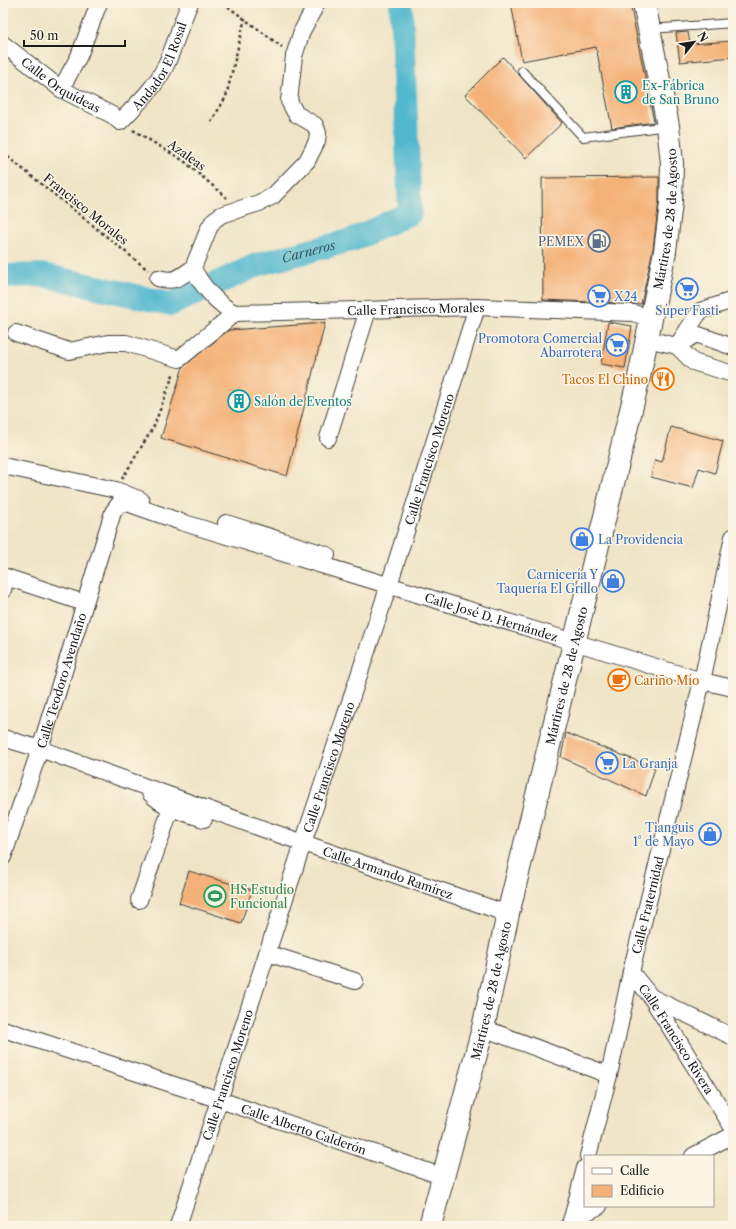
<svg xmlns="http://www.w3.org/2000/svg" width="736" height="1229" font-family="'Libre Caslon Text',serif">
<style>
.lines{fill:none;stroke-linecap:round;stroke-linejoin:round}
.river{stroke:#51b8ce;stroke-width:24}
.building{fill:#f4b279}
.service-casing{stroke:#3c3a35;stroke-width:10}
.minor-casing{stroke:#3c3a35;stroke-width:18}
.secondary-casing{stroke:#3c3a35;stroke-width:24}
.path{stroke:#3c3a35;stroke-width:2.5;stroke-dasharray:3 3;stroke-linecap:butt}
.service{stroke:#fff;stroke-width:8}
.minor{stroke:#fff;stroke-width:16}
.secondary{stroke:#fff;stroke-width:22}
.labels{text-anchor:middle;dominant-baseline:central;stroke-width:3;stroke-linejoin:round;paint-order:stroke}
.street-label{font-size:12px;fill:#1c1c1c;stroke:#fcf5e5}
.culture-label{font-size:12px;fill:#0d838f;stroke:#fcf5e5;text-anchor:start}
.service-label{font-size:12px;fill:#4e5e75;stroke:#fcf5e5;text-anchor:end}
.shop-label{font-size:12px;fill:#366cbe;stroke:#fcf5e5;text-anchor:start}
.food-label{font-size:12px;fill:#c56008;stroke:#fcf5e5;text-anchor:end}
.leisure-label{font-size:12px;fill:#27864d;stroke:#fcf5e5;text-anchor:start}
.water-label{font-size:13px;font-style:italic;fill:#315a63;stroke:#fcf5e5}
</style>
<rect width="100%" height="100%" fill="#fcf5e5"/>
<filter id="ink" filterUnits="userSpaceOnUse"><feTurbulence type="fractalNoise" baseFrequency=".025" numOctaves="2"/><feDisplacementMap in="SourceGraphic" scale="8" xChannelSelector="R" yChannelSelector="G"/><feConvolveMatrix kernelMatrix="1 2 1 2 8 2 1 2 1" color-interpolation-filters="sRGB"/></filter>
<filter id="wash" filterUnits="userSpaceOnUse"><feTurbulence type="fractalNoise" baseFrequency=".012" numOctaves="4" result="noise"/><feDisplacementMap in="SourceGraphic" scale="16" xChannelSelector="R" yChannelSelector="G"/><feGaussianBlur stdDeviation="0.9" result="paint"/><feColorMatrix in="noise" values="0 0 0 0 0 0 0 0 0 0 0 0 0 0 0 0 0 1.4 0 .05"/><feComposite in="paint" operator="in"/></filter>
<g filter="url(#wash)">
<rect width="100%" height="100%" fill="#efe4c5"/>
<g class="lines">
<path class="river" id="s1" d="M3 276 43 275 171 304 259 264 352 240 410 213 401 3"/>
</g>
<g id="blocks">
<path class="building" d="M511 3H630L654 122 612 128 596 47 522 61Z
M688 32 690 44 733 41V57L680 62 676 33Z
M503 57 562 123 526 158 465 95Z
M659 177V202L653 249 641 304 543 300 542 178Z
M608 322 632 326 625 368 601 364Z
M325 323 287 476 161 438 183 367 226 332 230 330Z
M671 427 723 441 715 473 699 468 693 488 651 477 655 460 662 462Z
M566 733 655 768 646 796 561 757Z
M189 871 252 890 241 923 179 903Z"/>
</g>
</g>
<g filter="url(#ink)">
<use href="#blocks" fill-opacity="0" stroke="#3c3a35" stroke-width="1"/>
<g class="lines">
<g class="service-casing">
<path id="service" d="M650 29 733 23
M522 71 583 137 668 126"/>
</g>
<g class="minor-casing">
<g id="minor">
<path id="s2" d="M317 3 302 31 294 56 289 101 296 114 315 125 318 133 317 141 307 161 273 196 259 203 221 215 214 220 209 228 193 268C200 284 219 306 235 313L477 307 633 313 652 319"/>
<path id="s3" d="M3 44 61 89 112 115 120 122C136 105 155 88 165 67 175 47 180 24 190 3"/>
<path d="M61 89 79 56 99 3"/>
<path d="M158 278C175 283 180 277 193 268"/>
<path d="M16 333 69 351 108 343H126L179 359 235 313"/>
<path d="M647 339 677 346 693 362 733 374"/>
<path d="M680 344 696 334 733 347"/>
<path d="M677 346 700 311 733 300"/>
<path d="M328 438 368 310"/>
<path d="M3 466 116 490 141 500"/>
<path d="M226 523 327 555"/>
<path d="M3 590 6 577 84 603"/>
<path id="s4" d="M3 738 40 749 269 831 508 914"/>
<path d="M150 793C164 808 185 813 204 819"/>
<path id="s5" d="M3 857 40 749 113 512 119 504 127 503 181 522 574 642 702 681 733 688"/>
<path d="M139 900 171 808"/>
<path d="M267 953 355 981"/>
<path id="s6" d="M631 972 651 997 733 1128"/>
<path d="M651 997 733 1037"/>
<path d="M483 1028 609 1075"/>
<path id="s7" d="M3 1029 220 1100 444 1177"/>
<path id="s8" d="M588 1156 609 1075 631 972 702 681 733 537"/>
<path d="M693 1156 733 1135"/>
<path d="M571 1220 599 1206"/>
<path id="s9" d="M178 1226 303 843 389 585 477 307"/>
<path d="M570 1226 585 1168"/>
</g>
</g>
<g class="secondary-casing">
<g id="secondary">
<path id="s10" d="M430 1226 483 1028 508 914 639 377 665 251 671 203 672 163 668 126 644 3"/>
</g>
</g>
<path class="path" d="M223 3 282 47
M211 122 226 97 245 18
M133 130 184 161 227 198
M3 153 148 270
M122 479 154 426 174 372"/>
<use href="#service" class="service"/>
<use href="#minor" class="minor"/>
<use href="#secondary" class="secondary"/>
</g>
</g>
<defs>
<g id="building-ring" transform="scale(1.15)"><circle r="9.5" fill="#fcf5e5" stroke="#0f9aa8" stroke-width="1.5"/><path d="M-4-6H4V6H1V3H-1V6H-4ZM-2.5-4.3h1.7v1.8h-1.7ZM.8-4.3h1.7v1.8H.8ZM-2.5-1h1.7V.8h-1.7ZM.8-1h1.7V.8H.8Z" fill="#0f9aa8"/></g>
<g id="fuel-ring" transform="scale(1.15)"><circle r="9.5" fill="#fcf5e5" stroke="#5c6f8a" stroke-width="1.5"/><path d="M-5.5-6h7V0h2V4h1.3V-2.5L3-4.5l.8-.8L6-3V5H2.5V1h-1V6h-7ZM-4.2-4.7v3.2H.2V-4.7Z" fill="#5c6f8a"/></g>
<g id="supermarket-ring" transform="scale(1.15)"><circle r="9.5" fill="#fcf5e5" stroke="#3f7fe0" stroke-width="1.5"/><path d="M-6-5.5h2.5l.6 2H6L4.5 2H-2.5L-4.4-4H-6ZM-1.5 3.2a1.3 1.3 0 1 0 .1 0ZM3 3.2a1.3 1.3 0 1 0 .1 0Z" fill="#3f7fe0"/></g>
<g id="restaurant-ring" transform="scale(1.15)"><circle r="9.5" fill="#fcf5e5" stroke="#e8710a" stroke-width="1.5"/><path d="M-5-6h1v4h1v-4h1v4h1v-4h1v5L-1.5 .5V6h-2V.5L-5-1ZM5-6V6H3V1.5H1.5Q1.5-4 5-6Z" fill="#e8710a"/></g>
<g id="shop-ring" transform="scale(1.15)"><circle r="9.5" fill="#fcf5e5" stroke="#3f7fe0" stroke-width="1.5"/><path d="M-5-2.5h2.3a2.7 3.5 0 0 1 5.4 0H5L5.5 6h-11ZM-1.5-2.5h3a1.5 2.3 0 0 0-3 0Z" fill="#3f7fe0"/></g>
<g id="cafe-ring" transform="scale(1.15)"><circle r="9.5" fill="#fcf5e5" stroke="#e8710a" stroke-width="1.5"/><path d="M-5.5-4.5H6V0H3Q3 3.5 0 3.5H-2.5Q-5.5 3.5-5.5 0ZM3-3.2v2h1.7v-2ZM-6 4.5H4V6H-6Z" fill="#e8710a"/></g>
<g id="stadium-ring" transform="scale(1.15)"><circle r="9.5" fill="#fcf5e5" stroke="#2e9e5b" stroke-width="1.5"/><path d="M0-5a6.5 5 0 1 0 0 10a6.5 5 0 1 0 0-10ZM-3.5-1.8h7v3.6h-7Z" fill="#2e9e5b"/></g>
</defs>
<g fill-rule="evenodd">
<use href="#building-ring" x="626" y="92"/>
<use href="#fuel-ring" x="599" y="241"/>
<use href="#supermarket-ring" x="687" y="289"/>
<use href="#supermarket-ring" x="599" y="296"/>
<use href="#supermarket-ring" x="617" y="345"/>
<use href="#restaurant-ring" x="663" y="379"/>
<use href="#building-ring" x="239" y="401"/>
<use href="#shop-ring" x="582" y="539"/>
<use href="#shop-ring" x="613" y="581"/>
<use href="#cafe-ring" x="619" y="680"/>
<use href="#supermarket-ring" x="607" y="763"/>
<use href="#shop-ring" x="710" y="834"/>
<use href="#stadium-ring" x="215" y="896"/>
</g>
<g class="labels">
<g class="street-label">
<text stroke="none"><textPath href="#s3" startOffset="211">Andador El Rosal</textPath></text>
<text stroke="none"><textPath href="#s3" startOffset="71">Calle Orquídeas</textPath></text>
<text transform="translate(187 155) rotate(36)">Azaleas</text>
<text transform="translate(86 209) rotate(39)">Francisco Morales</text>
<text stroke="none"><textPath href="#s10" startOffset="1035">Mártires de 28 de Agosto</textPath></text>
<text stroke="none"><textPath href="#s2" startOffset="588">Calle Francisco Morales</textPath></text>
<text stroke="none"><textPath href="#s9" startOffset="807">Calle Francisco Moreno</textPath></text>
<text stroke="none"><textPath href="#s5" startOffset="762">Calle José D. Hernández</textPath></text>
<text stroke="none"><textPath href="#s10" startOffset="567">Mártires de 28 de Agosto</textPath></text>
<text stroke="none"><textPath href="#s5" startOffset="186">Calle Teodoro Avendaño</textPath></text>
<text stroke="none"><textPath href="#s9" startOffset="483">Calle Francisco Moreno</textPath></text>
<text stroke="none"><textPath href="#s4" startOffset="408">Calle Armando Ramírez</textPath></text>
<text stroke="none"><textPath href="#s8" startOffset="258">Calle Fraternidad</textPath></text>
<text stroke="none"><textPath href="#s10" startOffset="243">Mártires de 28 de Agosto</textPath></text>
<text stroke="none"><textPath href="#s6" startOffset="81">Calle Francisco Rivera</textPath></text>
<text stroke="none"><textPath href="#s9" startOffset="159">Calle Francisco Moreno</textPath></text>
<text stroke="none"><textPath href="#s7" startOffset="317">Calle Alberto Calderón</textPath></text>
</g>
<g class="culture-label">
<text x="642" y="85">Ex-Fábrica<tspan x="642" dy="14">de San Bruno</tspan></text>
<text x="254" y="401">Salón de Eventos</text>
</g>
<g class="service-label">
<text x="584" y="241">PEMEX</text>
</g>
<g class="shop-label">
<text x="614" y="296">X24</text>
<text x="687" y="310" text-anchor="middle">Súper Fasti</text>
<text x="602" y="338" text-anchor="end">Promotora Comercial<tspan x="602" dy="14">Abarrotera</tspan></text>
<text x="598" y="539">La Providencia</text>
<text x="598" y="574" text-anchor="end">Carnicería Y<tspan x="598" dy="14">Taquería El Grillo</tspan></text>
<text x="622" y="763">La Granja</text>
<text x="694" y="827" text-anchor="end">Tianguis<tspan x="694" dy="14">1° de Mayo</tspan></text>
</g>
<g class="food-label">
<text x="648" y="379">Tacos El Chino</text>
<text x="634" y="680" text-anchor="start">Cariño Mío</text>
</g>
<g class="leisure-label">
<text x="230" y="889">HS Estudio<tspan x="230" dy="14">Funcional</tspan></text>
</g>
<g class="water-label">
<text stroke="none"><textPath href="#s1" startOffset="319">Carneros</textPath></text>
</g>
</g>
<rect width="736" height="1229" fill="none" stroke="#fcf5e5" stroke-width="16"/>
<rect x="584" y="1155" width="130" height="52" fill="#fcf5e5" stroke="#a29e95"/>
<rect x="592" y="1168" width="20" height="6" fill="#ffffff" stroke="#a29e95"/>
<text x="620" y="1175" font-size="12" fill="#1c1c1c">Calle</text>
<rect x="592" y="1185" width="20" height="12" fill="#f4b279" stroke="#a29e95"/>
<text x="620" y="1195" font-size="12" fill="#1c1c1c">Edificio</text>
<g transform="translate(694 42) rotate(60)" stroke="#fcf5e5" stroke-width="3" paint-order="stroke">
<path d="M0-3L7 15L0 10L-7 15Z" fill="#1c1c1c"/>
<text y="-6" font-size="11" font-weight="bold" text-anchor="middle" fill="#1c1c1c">N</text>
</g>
<path d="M24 40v6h101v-6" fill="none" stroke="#1c1c1c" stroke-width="2"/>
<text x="30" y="40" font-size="12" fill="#1c1c1c" stroke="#fcf5e5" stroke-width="3" paint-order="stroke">50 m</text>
</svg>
